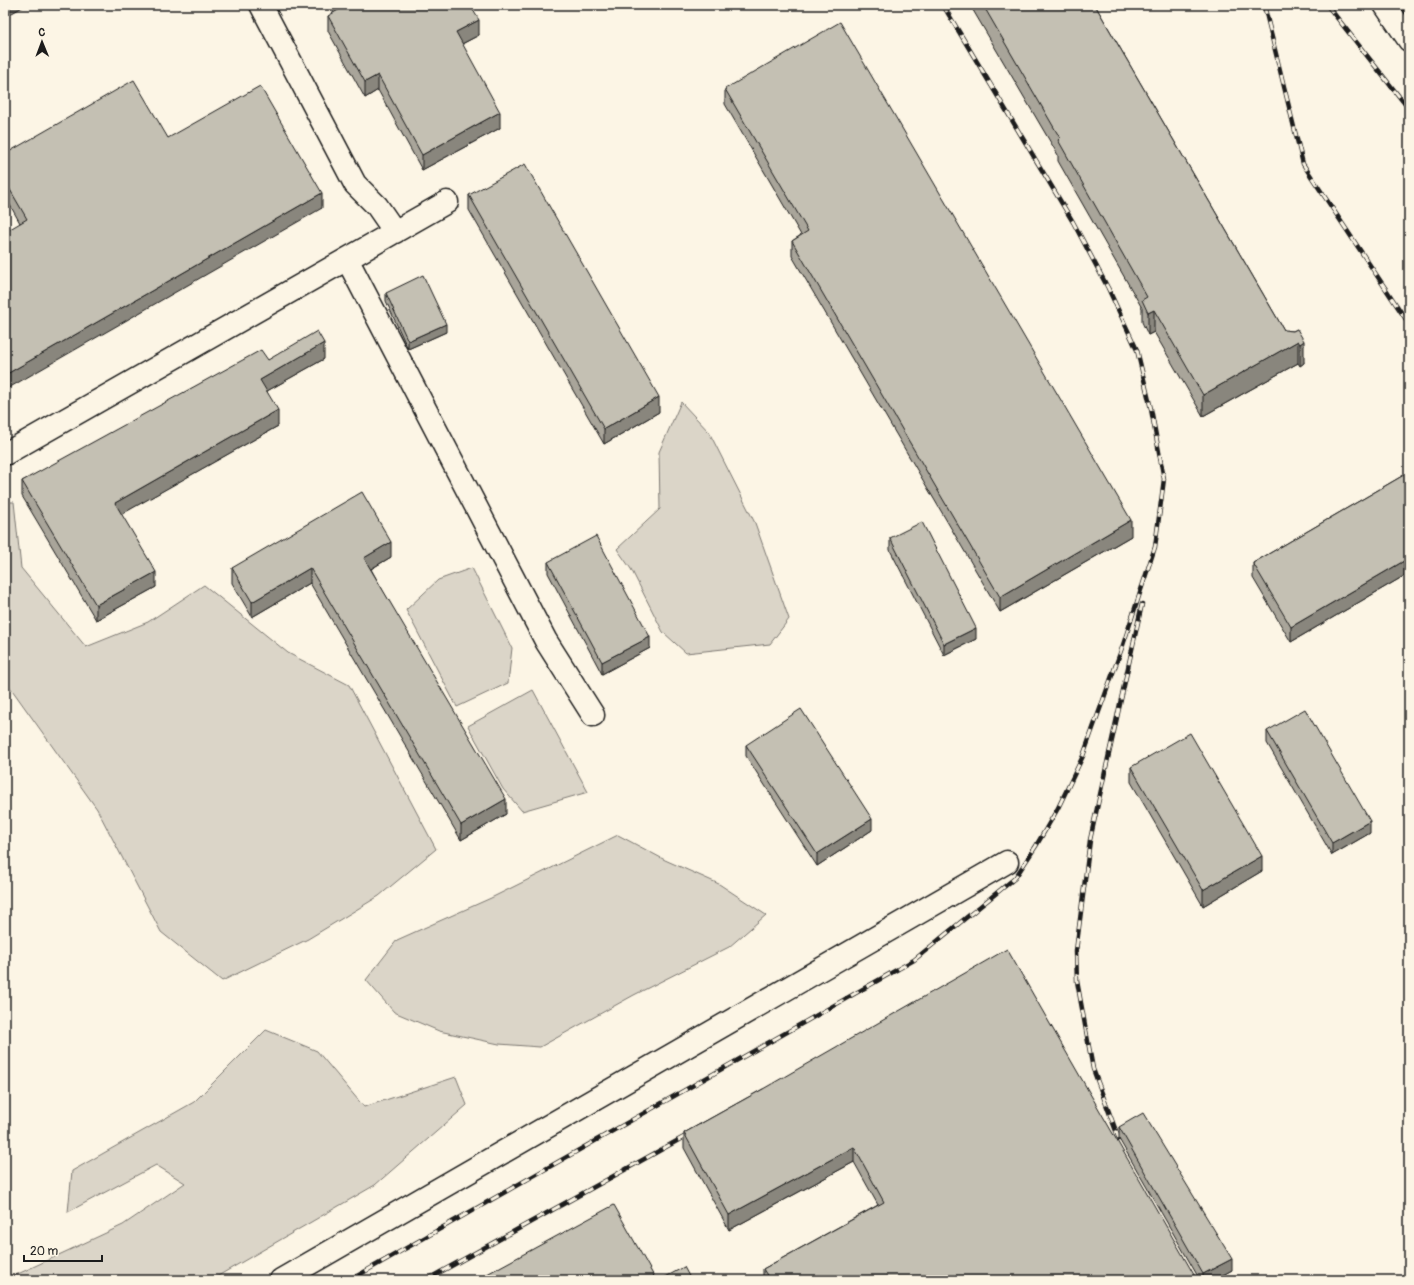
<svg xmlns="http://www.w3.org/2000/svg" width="1414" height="1285" font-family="Pangolin,sans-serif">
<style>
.green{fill:#dbd5c8;stroke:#7c7872}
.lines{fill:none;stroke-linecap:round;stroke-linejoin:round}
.minor-casing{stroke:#1c1c1c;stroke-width:25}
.minor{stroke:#fcf5e5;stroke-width:22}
.rail-casing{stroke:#1c1c1c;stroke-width:4.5}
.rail{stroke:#fcf5e5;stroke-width:3;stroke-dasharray:9;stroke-linecap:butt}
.wall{fill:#a9a59a;stroke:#1c1c1c}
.shaded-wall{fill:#89867d;stroke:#1c1c1c}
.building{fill:#c4c0b3;stroke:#1c1c1c}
</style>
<rect width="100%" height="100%" fill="#fcf5e5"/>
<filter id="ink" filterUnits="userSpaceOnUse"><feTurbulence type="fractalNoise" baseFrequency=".025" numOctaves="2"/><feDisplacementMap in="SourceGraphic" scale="8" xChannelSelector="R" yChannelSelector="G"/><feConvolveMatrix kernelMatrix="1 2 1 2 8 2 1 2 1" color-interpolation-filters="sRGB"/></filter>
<g filter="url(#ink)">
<path class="green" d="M681 402 709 432 755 523 789 619 770 644 686 653 663 632 631 569 617 549 660 509 659 452Z
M5 502H14L21 568 86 647 148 622 204 585 288 653 349 685 436 849 379 896 308 939 222 981 161 932 97 809 5 680Z
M472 568 512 648 508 683 457 707 406 610 438 580Z
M533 690 588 792 522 811 503 789 468 726Z
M618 835 665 860 719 884 766 915 729 947 634 995 540 1047 499 1044 439 1031 394 1012 366 980 397 940 491 898Z
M266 1030 317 1051 364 1107 456 1077 467 1105 375 1185 211 1280H5L123 1225 185 1183 156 1165 68 1212 72 1171 194 1102Z"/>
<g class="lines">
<g class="minor-casing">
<path id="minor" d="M261 5 355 184 377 206 395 232
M1385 5 1409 40
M347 259 546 641 593 715
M5 454 447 202
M281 1280 1007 862"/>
</g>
<use href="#minor" class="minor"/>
<g class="rail-casing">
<path id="rail" d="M1264 5 1303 164 1409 324
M1327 5 1409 109
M1119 1139 1093 1069 1077 981 1076 951 1090 840 1142 604
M350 1280 914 960 1015 878 1036 846 1058 808 1083 756 1123 645 1155 547 1164 479 1151 409 1137 350 1108 288 1073 222 943 5
M426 1280 693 1132"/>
</g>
<use href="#rail" class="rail"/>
</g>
<path class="wall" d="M329 5H470L479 35 462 44 500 128 422 170 378 90 365 98 328 31V16L334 13Z
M970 5H1095L1284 330 1293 331 1297 329 1304 363 1300 366 1298 363 1203 416 1154 332 1148 335 1142 322V308L1058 161V155Z
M725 89 1131 536 1000 612 792 256V241L801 235 725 104Z
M168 138 322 208 20 223 5 196V154Z
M469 195 659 412 604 444 469 210Z
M386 293 446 332 408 349 386 301Z
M324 359 267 391 278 426 121 514 156 587 96 620 22 496V481L268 360Z
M1409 472V573L1291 642 1253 578V563Z
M890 538 976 639 944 655 890 550Z
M391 557 371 569 506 814 461 840 310 583 252 617 232 583V568Z
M548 562 650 648 602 674 548 573Z
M1267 731 1370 833 1332 855 1267 743Z
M746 745 872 830 817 866 746 756Z
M1131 767 1262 871 1203 906 1131 782Z
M763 1089 1197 1280H763V1269L878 1205 854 1162 729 1230 684 1148V1133Z
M1119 1127 1232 1270 1214 1280H1200L1119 1139Z"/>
<path class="shaded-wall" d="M5 5H26L5 17Z
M479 20V35L456 47V32Z
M378 75V90L365 98V82Z
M500 112V128L422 170V155Z
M322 193V208L5 390V375Z
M1154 310V332L1148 335V313Z
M446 324V332L408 349V341Z
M1298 341V363L1203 416V395Z
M1304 341V363L1300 366V344Z
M324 343V359L260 395V380Z
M659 397V412L604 444V429Z
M278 410V426L115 518V503Z
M1131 520V536L1000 612V597Z
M391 542V557L364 573V558Z
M1409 558V573L1291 642V627Z
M310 568V583L252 617V602Z
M156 572V587L96 620V605Z
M976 628V639L944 655V644Z
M650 637V648L602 674V662Z
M506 799V814L461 840V825Z
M872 819V830L817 866V854Z
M1370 821V833L1332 855V843Z
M1262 856V871L1203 906V890Z
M854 1147V1162L729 1230V1215Z
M1232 1259V1270L1214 1280H1203V1274Z"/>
<path class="building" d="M338 5H470L479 20 456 32 500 112 422 155 378 75 365 82 328 16 340 9Z
M983 5H1095L1284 330 1293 331 1297 329 1304 341 1300 344 1298 341 1203 395 1154 310 1148 313 1142 300 1147 297 1058 140 1060 138Z
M840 22 1131 520 1000 597 792 241 808 231 725 89Z
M134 80 168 138 260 86 322 193 5 375V232L27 219 5 181V154Z
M525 164 659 397 604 429 469 195Z
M423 275 446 324 408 341 386 293Z
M317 331 324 343 260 380 278 410 115 503 156 572 96 605 22 481 261 350 268 360Z
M1409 472V558L1291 627 1253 563Z
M362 492 391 542 364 558 506 799 461 825 310 568 252 602 232 568Z
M922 522 976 628 944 644 890 538Z
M596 536 650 637 602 662 548 562Z
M801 709 872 819 817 854 746 745Z
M1305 709 1370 821 1332 843 1267 731Z
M1190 733 1262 856 1203 890 1131 767Z
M1007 949 1197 1280H770L763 1269 884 1202 854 1147 729 1215 684 1133 763 1089Z
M1143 1113 1232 1259 1203 1274 1119 1127Z
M614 1205 656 1280H476Z
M684 1267 691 1280H660Z"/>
</g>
<rect width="1414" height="1285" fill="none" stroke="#fcf5e5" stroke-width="20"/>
<rect x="10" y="10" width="1394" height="1265" fill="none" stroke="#1c1c1c" stroke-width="1.5" filter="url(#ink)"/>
<g transform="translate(42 42) rotate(359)" stroke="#fcf5e5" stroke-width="3" paint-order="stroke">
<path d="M0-3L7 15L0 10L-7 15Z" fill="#1c1c1c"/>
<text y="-6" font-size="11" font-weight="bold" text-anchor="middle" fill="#1c1c1c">С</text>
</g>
<path d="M24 1255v6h78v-6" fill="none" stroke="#1c1c1c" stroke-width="2"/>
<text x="30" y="1255" font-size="12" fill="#1c1c1c" stroke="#fcf5e5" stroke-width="3" paint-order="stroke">20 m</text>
</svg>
